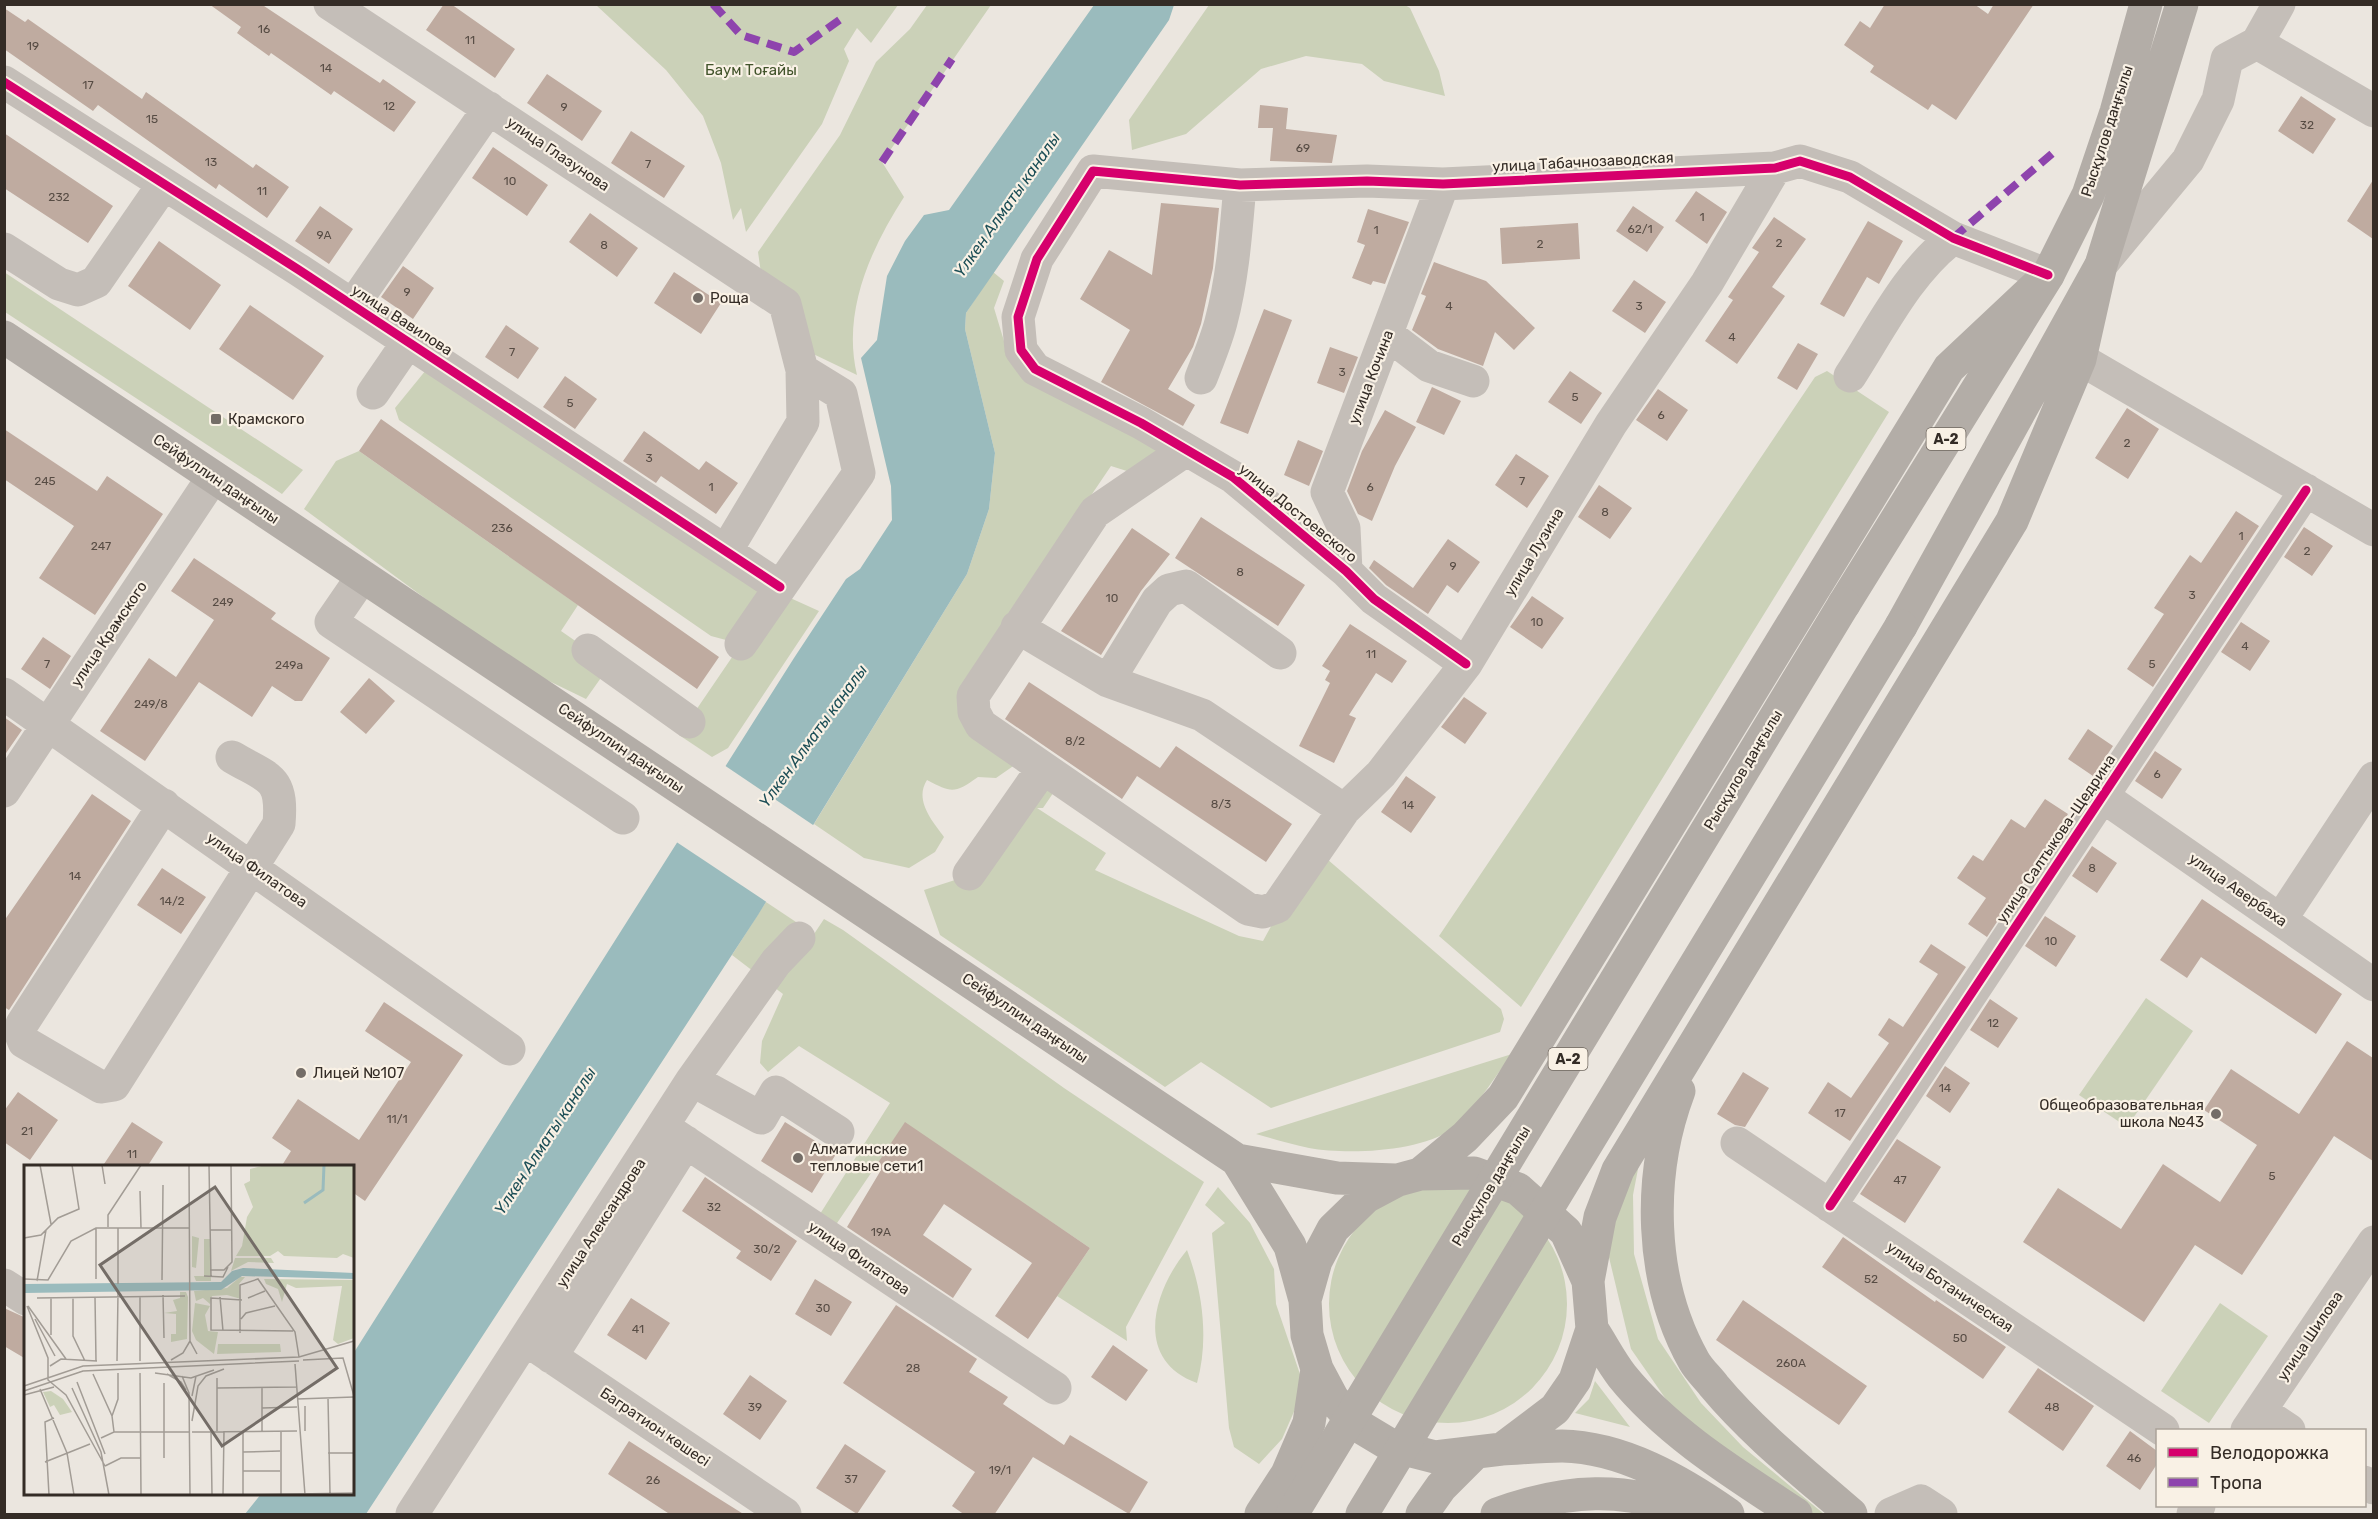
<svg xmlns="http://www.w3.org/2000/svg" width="2378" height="1519" font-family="Rubik,sans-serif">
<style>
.green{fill:#cbd1b8}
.water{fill:#9abbbd}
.pier{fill:#ebe6df}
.building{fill:#bfaba0}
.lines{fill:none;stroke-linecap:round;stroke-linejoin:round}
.minor{stroke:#c4beb8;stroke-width:33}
.major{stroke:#b3ada7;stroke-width:33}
.major-bridge{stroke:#b3ada7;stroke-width:33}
.quiet{stroke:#8e44ad;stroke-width:8;stroke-dasharray:15 8;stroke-linecap:butt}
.cycleway-casing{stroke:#f9f1e5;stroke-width:13}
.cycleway{stroke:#d6006c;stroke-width:9}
.poi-dot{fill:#746d67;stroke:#f9f1e5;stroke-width:2}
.labels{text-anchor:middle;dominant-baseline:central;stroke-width:4.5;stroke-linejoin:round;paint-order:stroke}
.number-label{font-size:12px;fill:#574c44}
.shield{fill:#f9f1e5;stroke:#6f675f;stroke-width:1.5}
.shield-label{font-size:14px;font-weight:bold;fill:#342c26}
.park-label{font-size:15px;fill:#41532a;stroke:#f9f1e5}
.street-label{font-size:15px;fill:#342c26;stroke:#f9f1e5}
.poi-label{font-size:15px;fill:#342c26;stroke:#f9f1e5;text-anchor:start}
.water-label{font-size:16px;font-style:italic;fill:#1c4e56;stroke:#f9f1e5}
.inset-river{fill:none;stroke:#9abbbd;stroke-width:3}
.inset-road{fill:none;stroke:#a29c95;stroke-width:1.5}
.view{fill:#746d67;fill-opacity:0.15;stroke:#746d67;stroke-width:3}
.inset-edge{fill:none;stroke:#342c26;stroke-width:3}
</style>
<rect width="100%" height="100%" fill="#ebe6df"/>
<path class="green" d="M596 5H898L871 43 857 28 844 49 849 61 822 124 746 232 741 208 733 220 721 163 703 116 666 70Z
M927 5H991L882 162 904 197C870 250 842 312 857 375L807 351 761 273 758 252 840 135 876 62 910 29Z
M1209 5H1405L1410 8 1439 71 1445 96 1384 81 1362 64 1306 56 1261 69 1186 134 1132 150 1129 120Z
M4 272 303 470 282 494 5 312Z
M993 272 1004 281 994 308 1007 351 1170 454 1130 472 1111 466 1050 556 968 693 1019 762 996 778 978 777C954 794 952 793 927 780 914 800 932 821 944 837L935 852 909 868 864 858 814 824 967 574 989 509 995 453 965 329 966 313Z
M435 359 777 592 819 611 728 748 712 757 679 735 741 644 711 636 399 420 395 408Z
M1827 371 1889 412 1521 1007 1439 936 1815 377Z
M359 451 578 605 561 631 610 665 586 699 514 664 304 509 336 461Z
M1043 768 1062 780 1043 808H1037L1106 853 1095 870 1239 936 1263 941 1276 917 1327 859 1501 1009 1504 1019 1500 1032 1271 1108 1201 1062 1165 1087 940 935 924 890 955 880Z
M766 902 814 934 824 919 843 930 1064 1088 1204 1182 1126 1327 1127 1341 1057 1296 1090 1248 905 1123 833 1229 820 1214 890 1103 799 1046 768 1072 760 1063 762 1041 783 994 732 955Z
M2146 998 2193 1031 2127 1127 2079 1095Z
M1512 1054C1496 1075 1472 1114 1452 1129 1420 1152 1347 1155 1309 1148 1291 1144 1273 1139 1256 1134Z
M1643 1143 1633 1195 1634 1254 1658 1339 1701 1403 1743 1447 1824 1514H1809L1679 1418 1631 1349 1607 1249 1617 1195Z
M1329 1304a119 119 0 1 1 238 0a119 119 0 1 1-238 0Z
M1218 1187 1250 1223 1274 1269 1276 1304 1302 1380 1296 1407 1282 1439 1259 1464 1234 1447 1229 1428 1212 1233 1225 1223 1205 1205Z
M1187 1250C1203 1292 1209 1340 1197 1383 1133 1360 1153 1291 1187 1250Z
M2220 1303 2268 1336 2209 1423 2161 1391Z
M1595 1381 1630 1427 1575 1413 1589 1399Z"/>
<path class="water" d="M1094 5H1174L1169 20 966 313 965 329 995 453 989 509 967 574 758 915 366 1514H245L261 1494H352L353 1354 794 658 846 579 860 569 892 520 891 486 861 358 877 340 887 276 905 241 924 215 949 210Z"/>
<path class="pier" d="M724 765 816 827 768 903 675 841Z"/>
<path class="building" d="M209 4H261L380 83 383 79 416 102 394 132 334 91 331 95 271 53 269 56 237 33 241 27Z
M444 4H451L515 49 495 78 426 30Z
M1885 4H1974L1988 14 1994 4H2034L1956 120 1932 104 1928 110 1870 72 1874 66 1844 45 1860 21 1870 28Z
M4 8 25 22 28 19 142 99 146 92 253 168 256 164 289 187 267 218 219 184 216 189 98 105 93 111 4 49Z
M547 74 602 111 582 141 527 103Z
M2301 96 2336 119 2313 154 2278 131Z
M1260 105 1288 108 1286 129 1337 135 1332 163 1270 161 1273 128H1258Z
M631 131 685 166 664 198 611 163Z
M4 133 113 206 88 243 4 188Z
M493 147 548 185 527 216 472 178Z
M2373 180V239L2347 221Z
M1696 191 1727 212 1707 244 1675 221Z
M1161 203 1219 208 1213 268 1201 324 1193 347 1168 389 1195 405 1183 426 1101 382 1130 330 1080 299 1109 250 1152 275Z
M320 206 353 229 329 264 295 241Z
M1633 206 1664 227 1647 252 1616 231Z
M1368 209 1409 222 1385 284 1373 281 1371 285 1352 278 1365 245 1357 242Z
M590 213 638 248 617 277 569 242Z
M1774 217 1806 239 1772 287 1785 296 1737 364 1705 341 1733 300 1728 297 1759 252 1752 248Z
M1868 221 1903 241 1879 284 1867 277 1844 317 1820 304Z
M1578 223 1580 259 1502 264 1500 228Z
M159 241 221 285 190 330 128 286Z
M1434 262 1486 281 1535 328 1514 350 1495 332 1483 366 1438 349 1412 330 1426 296 1421 294Z
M403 266 434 288 413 319 381 297Z
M674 272 721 303 701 334 654 303Z
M1634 280 1666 302 1645 333 1612 311Z
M250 305 324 356 293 400 219 349Z
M1264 309 1292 320 1248 434 1220 423Z
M506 325 539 348 518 379 485 357Z
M1798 343 1818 354 1797 390 1777 378Z
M1330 347 1358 357 1344 393 1317 383Z
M1570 371 1602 393 1581 424 1548 402Z
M565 376 597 399 575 429 543 407Z
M1432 387 1461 401 1444 435 1416 422Z
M1658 389 1688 410 1667 441 1636 420Z
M2127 408 2159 429 2128 479 2095 458Z
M1385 410 1416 427 1395 466 1372 521 1358 514 1347 491 1362 451Z
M381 419 719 657 697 689 359 451Z
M4 429 97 491 107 476 163 514 95 615 39 578 74 526 4 479Z
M644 431 699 470 706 461 738 483 716 514 661 476 656 483 623 461Z
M1298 440 1323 451 1309 486 1284 475Z
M1516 454 1549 476 1527 508 1495 485Z
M1599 485 1632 508 1610 539 1578 517Z
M2236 511 2259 526 2153 687 2127 669 2164 614 2154 608 2190 555 2201 563Z
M1201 517 1305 585 1278 626 1175 558Z
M2304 527 2333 546 2312 576 2284 557Z
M1132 528 1170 554 1141 591 1101 655 1061 631Z
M1448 539 1480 562 1458 593 1447 585 1428 614 1386 585 1369 568 1374 560 1413 588Z
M194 558 276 613 271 619 330 658 302 701H295L272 686 252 717 199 682 145 761 100 731 149 658 176 677 214 620 171 591Z
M1532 596 1564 618 1542 649 1510 627Z
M2241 622 2270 641 2250 671 2221 652Z
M1350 624 1407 661 1392 683 1376 673 1349 715 1356 718 1334 763 1299 746 1330 683 1325 680 1330 671 1322 666Z
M43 637 71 656 50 689 21 669Z
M369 678 395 701 366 734 340 712Z
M1029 682 1160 768 1176 746 1292 824 1266 862 1137 776 1122 799 1005 719Z
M1464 697 1487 713 1465 744 1441 727Z
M4 717 22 730 4 756Z
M2088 729 2113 746 2093 776 2068 759Z
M2155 751 2182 769 2162 799 2135 781Z
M1406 776 1436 797 1411 833 1381 812Z
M92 794 131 821 9 1010 4 1007V921Z
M2045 799 2068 814 1987 937 1968 924 1986 898 1957 878 1973 855 1983 861 2011 819 2025 828Z
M2092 846 2117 863 2097 893 2072 876Z
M162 868 206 897 181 934 137 905Z
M2202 899 2342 994 2316 1034 2201 957 2187 978 2160 960Z
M2045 916 2076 936 2056 967 2025 946Z
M1931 944 1966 967 1850 1141 1808 1113 1828 1082 1851 1098 1889 1043 1878 1035 1889 1018 1903 1027 1938 974 1919 962Z
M1990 999 2018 1018 1998 1048 1970 1030Z
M384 1002 463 1055 365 1201 352 1192V1167H281L291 1151 272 1138 298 1099 359 1140 411 1062 365 1031Z
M2347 1041 2373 1058V1161L2334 1136 2242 1275 2195 1245 2144 1322 2023 1242 2058 1188 2121 1229 2163 1164 2220 1202 2257 1145 2204 1110 2231 1069 2299 1114Z
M1945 1066 1970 1083 1950 1113 1926 1096Z
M1743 1072 1769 1088 1745 1127 1735 1125 1717 1114Z
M18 1092 58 1120 30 1160 4 1142V1111Z
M132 1122 163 1142 147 1167H102Z
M785 1122 836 1154 812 1193 761 1161Z
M905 1122 1090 1248 1028 1339 995 1316 1032 1263 944 1204 923 1235 972 1269 953 1298 847 1227 881 1170 875 1167Z
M1897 1139 1941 1167 1905 1223 1860 1194Z
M705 1177 797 1241 771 1281 736 1258 741 1251 682 1211Z
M1843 1237 1935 1302 1936 1300 2006 1347 1983 1379 1822 1267Z
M815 1279 852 1302 831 1336 795 1314Z
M631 1298 670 1323 646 1360 607 1335Z
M1743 1300 1867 1386 1839 1425 1716 1340Z
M896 1305 977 1359 969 1372 1008 1397 1003 1404 1064 1445 1070 1435 1148 1482 1129 1514 1033 1457 994 1515H965L952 1506 975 1472 843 1383Z
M4 1308 26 1318V1359L4 1346Z
M1113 1345 1148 1370 1126 1401 1091 1377Z
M2038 1368 2094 1406 2063 1451 2008 1412Z
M750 1375 787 1401 760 1440 723 1414Z
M2130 1431 2157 1451V1464L2140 1490 2106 1466Z
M629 1441 713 1495 745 1515H671L608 1474Z
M845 1444 886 1471 857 1514 816 1488Z"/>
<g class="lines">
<path class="minor" d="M330 4 785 304 802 370 803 422 726 551
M2257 43 2374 111
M4 82 299 270 780 587
M4 249 59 284 78 290 96 282 163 185
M2101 265 2188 160 2218 100 2227 59 2257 43 2279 4
M353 305 489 108
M1387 334 1429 366 1473 381
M2080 359 2374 530
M1850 376C1881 328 1908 272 1953 238
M1201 378C1208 360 1216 341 1221 322 1233 277 1236 231 1240 185
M373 393 408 342
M1186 450 1095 512 973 696 974 712 981 725 1248 909 1263 912 1277 907 1344 810 1381 774 1466 664 1611 424 1707 283 1775 168
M1346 571 1344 528 1327 492 1443 184
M362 577 331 622 623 818
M1017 627 1108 681 1202 715 1344 810
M741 644 859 473 841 394 802 370
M588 650 689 722
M1466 664 1374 599 1346 571 1233 477 1141 423 1035 369 1021 350 1018 317 1037 259 1093 171 1240 185 1367 181 1443 184 1775 168 1800 161 1850 177 1953 238 2048 275
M1108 681 1157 601 1169 590 1186 586 1280 653
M4 694 509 1049
M4 791 213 477
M2102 796 2374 985
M164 805 22 1024 20 1032 24 1042 101 1087 114 1085 279 824C283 776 269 779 232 757
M969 874 1043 768
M2281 919 2374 778
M692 1080 761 1118 776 1092 838 1132
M663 1127 1055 1388
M1737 1143 2163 1430
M1830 1206 2306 490
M4 1285 26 1299
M525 1339 785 1514
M551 1357 686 1142
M2260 1411 2289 1430
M2247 1430 2374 1242
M2364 1482 2374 1488
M412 1514 692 1080 776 962 799 938
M1891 1514 1921 1501 1941 1514
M2193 1514 2199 1506"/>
<path class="major" d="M4 337 1237 1160 1337 1178 1396 1180
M1844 604 2048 275 2088 195 2116 112 2146 4
M1901 626 2101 265 2182 4
M1679 1091C1647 1176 1649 1281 1694 1361 1699 1370 1708 1378 1714 1386 1754 1434 1804 1473 1851 1514
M1237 1160 1290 1246 1305 1300
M1420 1174 1465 1137 1503 1097 1949 368 2048 275
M1588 1281 1566 1232 1518 1189 1474 1173 1420 1174 1398 1180 1366 1197 1333 1229 1316 1261 1305 1300 1307 1335 1317 1369 1333 1399 1357 1425 1392 1446 1435 1457 1502 1449 1555 1409 1575 1380 1592 1329 1588 1281 1600 1217 1618 1170 2012 521 2080 359 2101 265
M1592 1329C1602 1344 1611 1362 1622 1376 1668 1433 1735 1474 1796 1514
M1502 1449C1522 1448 1542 1446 1562 1446 1622 1447 1681 1481 1728 1514
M1261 1514 1287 1474 1309 1423 1317 1369
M1422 1514 1441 1487 1474 1454
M1497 1514C1565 1489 1626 1485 1693 1514"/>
<path class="major-bridge" d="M1292 1514 1844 604
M1362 1514 1901 626"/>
<path class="quiet" d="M713 4 741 35 794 52 841 19
M882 162 952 59
M1953 238 2054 152"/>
<g class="cycleway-casing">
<path id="cycleway" d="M4 82 299 270 780 587
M1466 664 1374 599 1346 571 1233 477 1141 423 1035 369 1021 350 1018 317 1037 259 1093 171 1240 185 1367 181 1443 184 1775 168 1800 161 1850 177 1953 238 2048 275
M1830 1206 2306 490"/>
</g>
<use href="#cycleway" class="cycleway"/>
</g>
<g class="poi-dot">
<circle cx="698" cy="298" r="6"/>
<rect x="210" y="413" width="12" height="12" rx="3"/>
<circle cx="301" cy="1073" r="6"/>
<circle cx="2216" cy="1114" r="6"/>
<circle cx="798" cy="1158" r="6"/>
</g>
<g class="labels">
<g class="number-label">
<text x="264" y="29">16</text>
<text x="470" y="40">11</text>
<text x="33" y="46">19</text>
<text x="326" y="68">14</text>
<text x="88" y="85">17</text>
<text x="389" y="106">12</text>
<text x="564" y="107">9</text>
<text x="152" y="119">15</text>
<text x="2307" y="125">32</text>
<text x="1303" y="148">69</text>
<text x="211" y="162">13</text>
<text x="648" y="164">7</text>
<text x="510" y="181">10</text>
<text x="262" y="191">11</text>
<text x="59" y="197">232</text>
<text x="1702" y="217">1</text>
<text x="1640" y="229">62/1</text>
<text x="1376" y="230">1</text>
<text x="324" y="235">9А</text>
<text x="1779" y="243">2</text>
<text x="1540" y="244">2</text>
<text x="604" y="245">8</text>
<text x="407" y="292">9</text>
<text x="1449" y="306">4</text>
<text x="1639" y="306">3</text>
<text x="1732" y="337">4</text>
<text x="512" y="352">7</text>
<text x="1342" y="372">3</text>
<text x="1575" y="397">5</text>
<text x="570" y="403">5</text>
<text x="1661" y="415">6</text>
<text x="2127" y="443">2</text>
<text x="649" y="458">3</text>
<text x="45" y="481">245</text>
<text x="1522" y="481">7</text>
<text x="711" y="487">1</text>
<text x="1370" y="487">6</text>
<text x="1605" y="512">8</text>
<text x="502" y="528">236</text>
<text x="2241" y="536">1</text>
<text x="101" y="546">247</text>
<text x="2307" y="551">2</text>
<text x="1453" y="566">9</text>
<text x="1240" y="572">8</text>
<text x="2192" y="595">3</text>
<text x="1112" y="598">10</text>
<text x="223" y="602">249</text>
<text x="1537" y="622">10</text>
<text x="2245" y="646">4</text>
<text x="1371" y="654">11</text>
<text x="47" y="664">7</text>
<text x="2152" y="664">5</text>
<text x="289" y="665">249а</text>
<text x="151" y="704">249/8</text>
<text x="1075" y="741">8/2</text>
<text x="2157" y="774">6</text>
<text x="1221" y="804">8/3</text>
<text x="1408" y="805">14</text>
<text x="2092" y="868">8</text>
<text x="75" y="876">14</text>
<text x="172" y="901">14/2</text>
<text x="2051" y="941">10</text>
<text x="1993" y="1023">12</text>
<text x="1945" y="1088">14</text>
<text x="1840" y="1113">17</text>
<text x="397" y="1119">11/1</text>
<text x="27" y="1131">21</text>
<text x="132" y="1154">11</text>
<text x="2272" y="1176">5</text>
<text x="1900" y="1180">47</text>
<text x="714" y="1207">32</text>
<text x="881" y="1232">19А</text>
<text x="767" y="1249">30/2</text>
<text x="1871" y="1279">52</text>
<text x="823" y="1308">30</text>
<text x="638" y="1329">41</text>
<text x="1960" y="1338">50</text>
<text x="1791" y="1363">260А</text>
<text x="913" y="1368">28</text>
<text x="755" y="1407">39</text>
<text x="2052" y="1407">48</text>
<text x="2134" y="1458">46</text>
<text x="1000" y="1470">19/1</text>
<text x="851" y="1479">37</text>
<text x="653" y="1480">26</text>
</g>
<g class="shield">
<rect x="1926.5" y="428" width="39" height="22" rx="4.5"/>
<rect x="1548.5" y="1048" width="39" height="22" rx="4.5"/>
</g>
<g class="shield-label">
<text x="1946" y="439">A-2</text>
<text x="1568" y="1059">A-2</text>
</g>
<g class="park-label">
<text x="751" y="70">Баум Тоғайы</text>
</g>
<g class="street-label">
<text transform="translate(2107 131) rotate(-72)">Рысқұлов даңғылы</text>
<text transform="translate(558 154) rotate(34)">улица Глазунова</text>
<text transform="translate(1583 162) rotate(-3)">улица Табачнозаводская</text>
<text transform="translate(402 320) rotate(33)">улица Вавилова</text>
<text transform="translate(1371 377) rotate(-69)">улица Кочина</text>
<text transform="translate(216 479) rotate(34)">Сейфуллин даңғылы</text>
<text transform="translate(1298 513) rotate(39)">улица Достоевского</text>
<text transform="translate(1534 552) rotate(-59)">улица Лузина</text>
<text transform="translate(109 634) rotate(-56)">улица Крамского</text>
<text transform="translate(621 748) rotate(34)">Сейфуллин даңғылы</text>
<text transform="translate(1743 770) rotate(-59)">Рысқұлов даңғылы</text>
<text transform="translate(2056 839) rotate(-56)">улица Салтыкова-Щедрина</text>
<text transform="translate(257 870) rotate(35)">улица Филатова</text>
<text transform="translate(2238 890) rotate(35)">улица Авербаха</text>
<text transform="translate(1025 1018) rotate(34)">Сейфуллин даңғылы</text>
<text transform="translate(1491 1186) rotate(-59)">Рысқұлов даңғылы</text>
<text transform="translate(601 1223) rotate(-57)">улица Александрова</text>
<text transform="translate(859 1258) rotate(34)">улица Филатова</text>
<text transform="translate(1950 1287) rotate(34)">улица Ботаническая</text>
<text transform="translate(2310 1336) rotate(-56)">улица Шилова</text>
<text transform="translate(655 1427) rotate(34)">Багратион көшесі</text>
</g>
<g class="poi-label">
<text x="710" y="298">Роща</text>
<text x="228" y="419">Крамского</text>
<text x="313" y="1073">Лицей №107</text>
<text x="2204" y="1105" text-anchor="end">Общеобразовательная<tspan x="2204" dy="17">школа №43</tspan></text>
<text x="810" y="1149">Алматинские<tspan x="810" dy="17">тепловые сети1</tspan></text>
</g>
<g class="water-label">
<text transform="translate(1007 205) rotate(-55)">Үлкен Алматы каналы</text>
<text transform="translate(813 736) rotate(-54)">Үлкен Алматы каналы</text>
<text transform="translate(545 1141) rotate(-57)">Үлкен Алматы каналы</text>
</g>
</g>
<g transform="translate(24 1165)">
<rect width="330" height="330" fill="#ebe6df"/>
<path d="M241 0H330V93L319 89 313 93 260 91 254 86 246 91H212L218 81 223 52 229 42 220 19 226 16V4ZM168 71 175 73 172 103 168 102ZM180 74H186L187 116H172L170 111H180ZM211 93H247L250 98 224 97 207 106ZM216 112H221L215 119 217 134 203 130 188 131 186 139 179 133 172 136 170 126 203 123ZM240 114 330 115V173L314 179 309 175 318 121 272 123 263 119 258 137 254 124 242 119ZM156 127H162L164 132 163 174 147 177V169H152V149L140 148 153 146 149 135 156 133ZM171 138 186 141 181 150 184 166 194 167 190 189 172 175 168 166ZM194 179H256L257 187 193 189ZM27 226 39 234 48 247 36 250 30 240 26 242 19 227Z" fill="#cbd1b8"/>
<path d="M219 103 330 108V114L218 111 197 125 0 128V119L197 117 208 106Z" fill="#9abbbd"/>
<path class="inset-river" d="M280 38 299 25 300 0"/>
<path class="inset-road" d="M16 0 27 59M78 0 81 19M165 0 166 176 173 189M185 0 187 112M116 26 117 63M84 62V50L117 0M72 63V114M94 63V119M186 65H208M0 73 17 70 34 53 55 44 48 0M186 105H200L208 97 207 0M180 111 199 112 204 102M0 114 24 115 47 76 72 63H166M138 115 139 20M13 116 22 65M139 130 140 173M49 132V171L61 196M71 132 72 196M196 132 199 166M13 133 161 131M224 133 241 126M218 135 187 133V165L269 166M3 141 24 193V215L42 230 81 301M4 141 42 194M11 154 31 191M217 154 222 148 251 141M216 168V120L234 114 271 167 275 192M27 170V133M147 195 159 188 166 176M279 195 319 193 330 231M93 196 94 128M116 196V131M271 199 281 330M26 201 37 194 73 196M116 208 117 330M131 208 167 213 190 205M69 209 88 251 90 267M143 209 157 217 162 225M158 211 165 228 166 330M193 213V266M53 217 81 289M140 218V293M0 221 59 201 275 192 330 176M48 223 77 287 85 330M193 223 272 222M16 224 43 288 50 330M0 226 59 206 275 196M0 230 30 222M168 231 172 211M304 233 306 328M273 234 330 232M238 243 273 242M88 251 94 234V208M168 256 174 221 182 211 200 204M187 266 188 330M219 266V330M238 266V223M281 266V241M168 267 273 266M77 273 90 267H165M219 287 256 286M304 288H330M21 297 66 279M81 301 97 293H117M219 306H256M257 329V266M25 330 21 257 30 253M199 330 200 266M214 330 330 328"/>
<path class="view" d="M191 22 313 203 198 281 76 100Z"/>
<rect width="330" height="330" class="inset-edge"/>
</g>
<rect width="2378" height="1519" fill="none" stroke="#342c26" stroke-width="12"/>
<rect x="2156" y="1429" width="210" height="78" fill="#f9f1e5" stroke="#aaa299" stroke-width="1.5"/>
<rect x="2168" y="1448" width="30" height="9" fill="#d6006c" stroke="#aaa299" stroke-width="1.5"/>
<text x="2210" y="1459" font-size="18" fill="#342c26">Велодорожка</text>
<rect x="2168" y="1478" width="30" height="9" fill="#8e44ad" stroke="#aaa299" stroke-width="1.5"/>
<text x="2210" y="1489" font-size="18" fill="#342c26">Тропа</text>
</svg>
